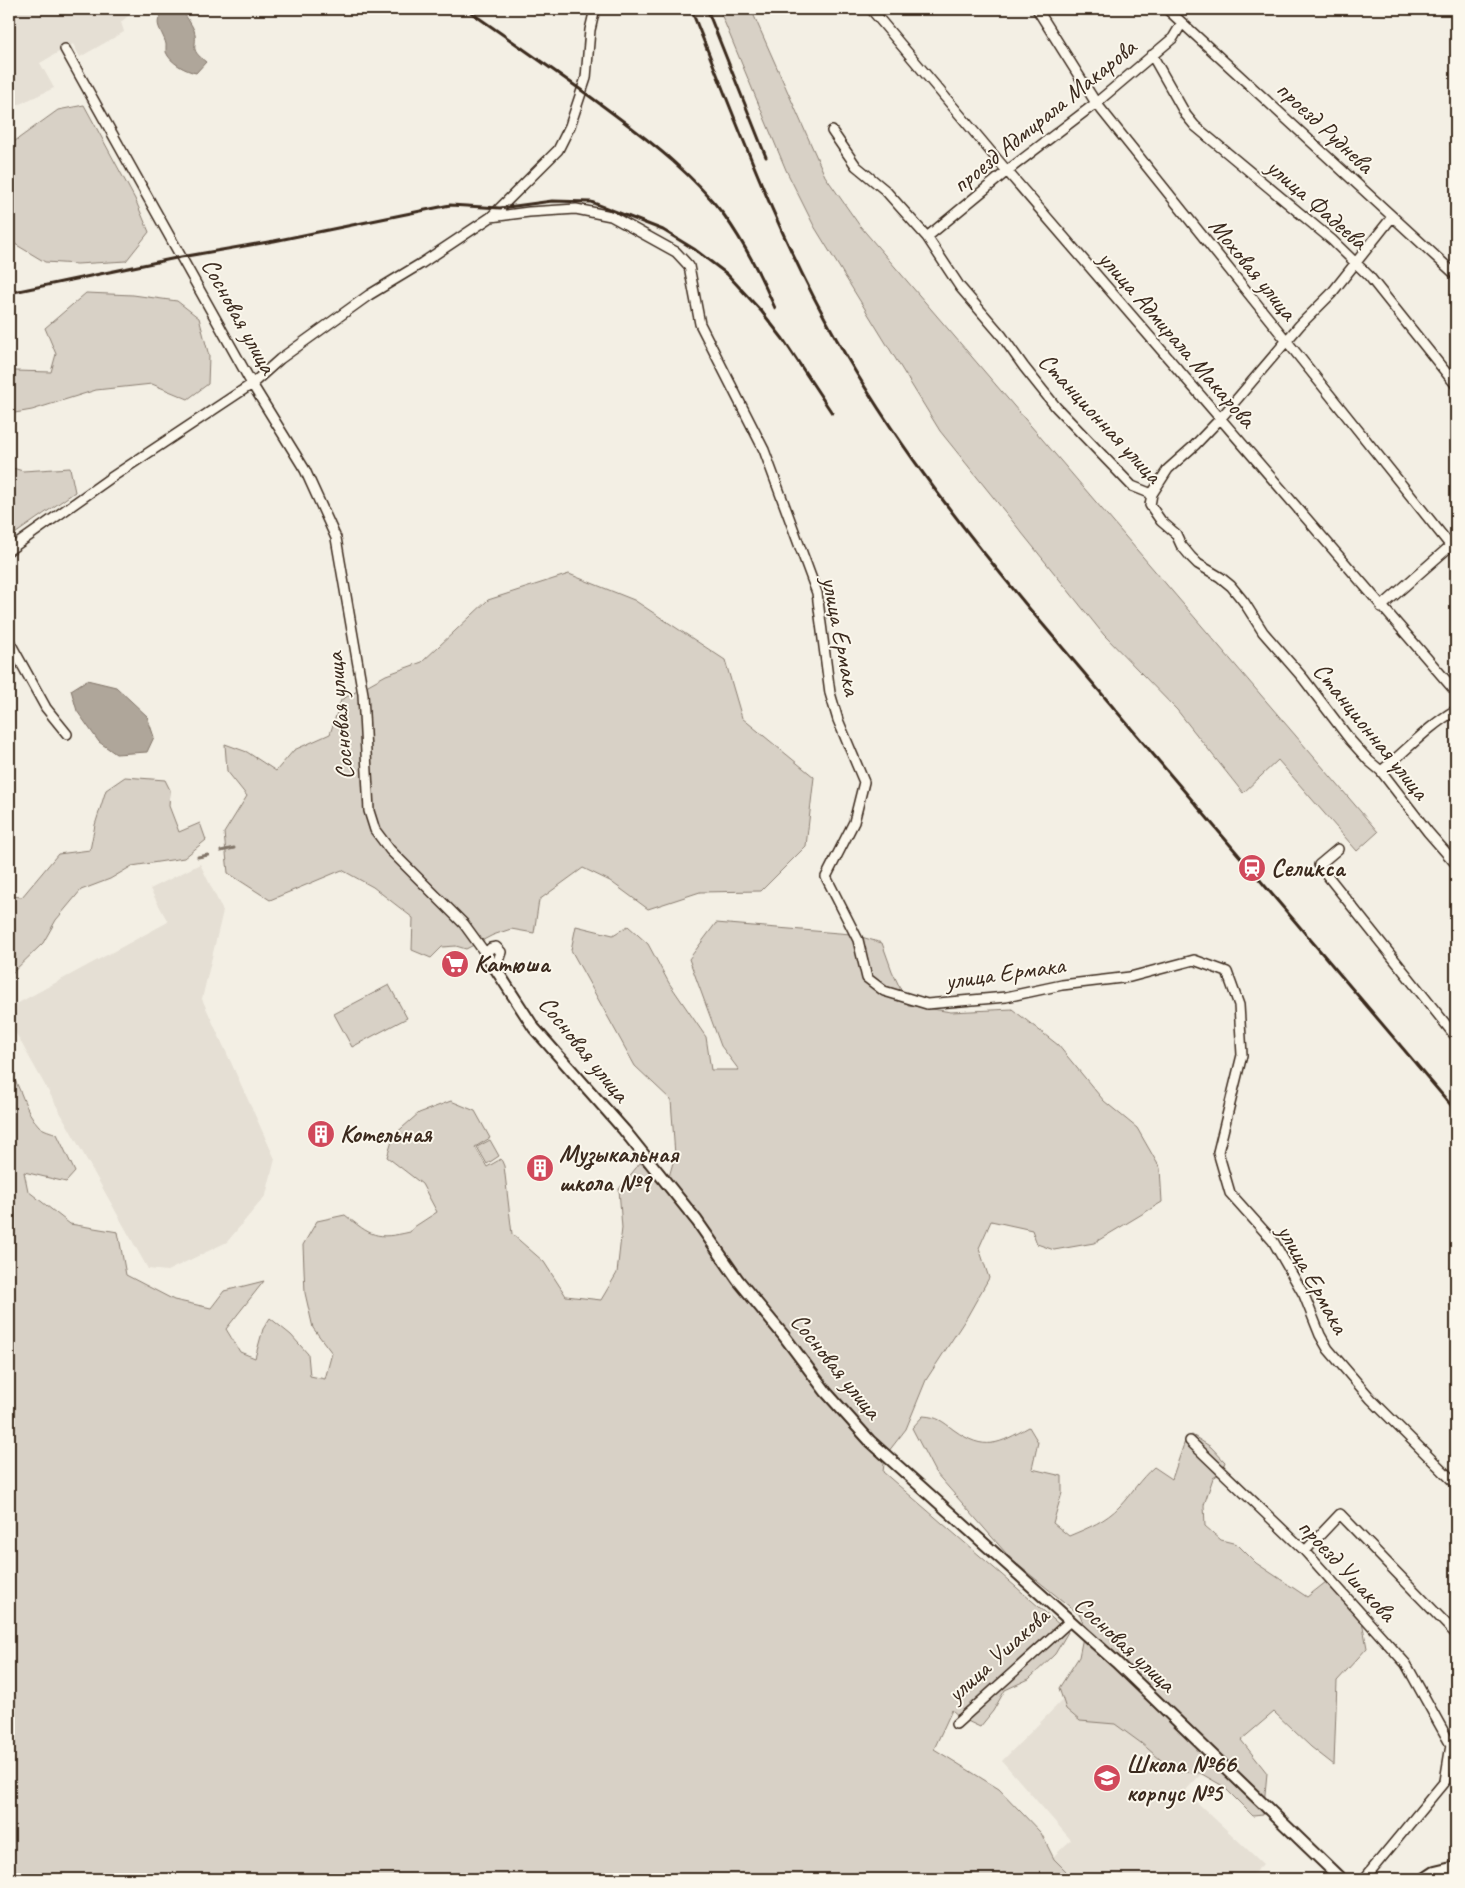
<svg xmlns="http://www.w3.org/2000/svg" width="1465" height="1888" font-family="Caveat,sans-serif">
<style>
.built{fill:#e5dfd4}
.green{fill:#d8d1c6;stroke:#8a7e72}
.water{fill:#afa69a;stroke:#817468}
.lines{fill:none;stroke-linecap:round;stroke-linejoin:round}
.stream{stroke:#817468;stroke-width:3}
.minor-casing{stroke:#3b2a1e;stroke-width:12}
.tertiary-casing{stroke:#3b2a1e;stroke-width:14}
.secondary-casing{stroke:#3b2a1e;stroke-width:16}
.minor{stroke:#fbf7ec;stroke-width:9}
.tertiary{stroke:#fbf7ec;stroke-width:10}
.secondary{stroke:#fbf7ec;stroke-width:12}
.rail{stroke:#3b2a1e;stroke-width:3}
.labels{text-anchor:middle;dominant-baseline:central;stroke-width:4;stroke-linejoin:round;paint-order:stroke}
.street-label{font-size:25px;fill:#3b2a1e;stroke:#fbf7ec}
.poi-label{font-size:25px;font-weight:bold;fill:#3b2a1e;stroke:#fbf7ec;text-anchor:start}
</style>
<rect width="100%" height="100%" fill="#f3efe4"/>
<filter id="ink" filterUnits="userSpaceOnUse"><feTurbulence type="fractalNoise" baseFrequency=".02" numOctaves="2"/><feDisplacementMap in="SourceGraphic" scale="10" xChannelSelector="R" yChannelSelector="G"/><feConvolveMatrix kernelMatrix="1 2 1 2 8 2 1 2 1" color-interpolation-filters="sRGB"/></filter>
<g filter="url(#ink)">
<path class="built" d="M9 9H136L121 22 124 32 80 57 73 44 40 63 54 88 9 109Z
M200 864 223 911 202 999 275 1159 266 1195 227 1242 167 1271 148 1269 9 1021V1008L168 922 150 889Z
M1102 1660 1210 1765 1185 1791 1263 1864 1248 1879H1049L1040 1869 1071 1840 1002 1761Z"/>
<path class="green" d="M719 9H751L825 176 860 226 1378 832 1357 851 1278 760 1243 793 1177 710 1104 635 940 431 814 226 786 170Z
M84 105 135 199 149 232 126 261 77 264 45 262 15 244 9 224V153L15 141 58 110Z
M86 293 133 295 177 301 199 318 209 356 208 384 188 399 152 384 96 390 32 410 9 414V366L15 371 51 372 56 354 45 328Z
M9 467 23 471 70 468 75 492 9 538Z
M569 574 634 600 725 660 742 718 814 777 806 846 761 891 700 892 648 909 610 881 583 868 539 900 534 933 511 929 493 935 466 949 456 946 442 947 431 958 412 950 413 918 373 887 342 870 270 900 228 873 224 833 247 796 227 771 225 744 247 752 276 771 294 750 330 734 341 700 386 675 422 662 488 600Z
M125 777 165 780 170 790 169 806 179 832 200 823 206 840 184 858 132 866 110 879 81 890 56 920 43 943 9 976V896L22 897 58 854 90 850 95 825 106 790Z
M716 923 851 934 882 943 892 971 908 1005 951 1012 1012 1009 1058 1045 1104 1101 1137 1128 1160 1168 1162 1202 1094 1243 1054 1250 1037 1244 1032 1230 991 1221 979 1248 989 1278 967 1317 926 1380 906 1429 885 1456 883 1472 1068 1632 1055 1654 1029 1679 1005 1690 993 1711 980 1727 961 1718 952 1710 934 1749 999 1789 1041 1833 1054 1859 1074 1879H9V1071C22 1087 24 1111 39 1126 43 1130 52 1132 57 1134L75 1172 66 1182 24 1172 28 1191 70 1224 118 1232 126 1275 174 1300 211 1308 224 1291 264 1281 226 1329 240 1352 255 1358 263 1329 270 1318 291 1335 308 1354 310 1376 325 1379 332 1353 313 1328 305 1293 303 1245 317 1221 345 1215C371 1236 376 1240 410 1232L414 1227 437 1212 422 1184 387 1157 394 1135 419 1113 451 1101 475 1111 490 1138 475 1147 487 1167 501 1159 504 1166 512 1234 544 1262 566 1296 601 1300 617 1273 622 1228 619 1189 640 1163 655 1173 669 1177 675 1155 671 1100 635 1066 571 950 576 926 613 935 628 926 648 944 669 983 706 1037 711 1070H739L721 1046 689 959Z
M389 985 407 1018 352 1047 334 1014Z
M490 1140 499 1156 487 1164 477 1147Z
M923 1416C938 1417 942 1421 954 1430 985 1452 999 1444 1029 1427L1038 1442 1032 1469 1062 1476V1493L1053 1523 1069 1536C1088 1528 1106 1521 1120 1506 1132 1493 1140 1479 1154 1467L1172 1479 1186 1438 1192 1435 1211 1447 1225 1462 1221 1473 1213 1478 1204 1505 1205 1526 1221 1540 1237 1544 1256 1563 1307 1597 1326 1582 1342 1597 1362 1621 1367 1648 1337 1681 1334 1765 1311 1747 1274 1712 1241 1740 1267 1773 1263 1815 1253 1816 1223 1786 1200 1773 1175 1772 1141 1743 1115 1724 1080 1721 1066 1709 1059 1688 1079 1657 1085 1627 1080 1615 1012 1560 935 1472 912 1428Z"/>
<path class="water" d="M171 9H181C185 15 191 23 194 30 199 48 187 47 206 62L196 73C186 71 170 63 166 52 166 50 166 46 166 44 162 29 148 20 171 9Z
M87 680 116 687 147 716 154 737 147 752 116 754 99 742 77 711 71 690Z"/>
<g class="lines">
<path class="stream" d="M221 851 234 848
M198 857 208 855"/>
<g class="minor-casing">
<path id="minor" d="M871 9 1007 171 1456 692
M1037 9 1096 103 1450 545
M1167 9 1456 275
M65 49 252 384 305 470 336 538 363 694 369 811 375 830 390 850 464 924 488 957
M1152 55 1186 115 1195 126 1332 240 1369 276 1456 385
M832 131 856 166 885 190 927 237 960 287 1002 336 1024 367 1056 407 1132 486 1152 494 1150 505 1161 521 1176 534 1181 545 1191 557 1198 564 1220 577 1231 586 1244 602 1263 632 1303 678 1351 741 1369 761 1381 771 1428 832 1456 864
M491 217 529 212 576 209 611 216 676 252 689 266 700 324 764 450 817 593 830 693 838 720 864 782 854 822 826 877 858 940 867 978 884 991 927 1004 1006 997 1062 985 1130 977 1194 960 1227 972 1239 1005 1242 1055 1218 1152 1230 1193 1273 1241 1304 1295 1320 1335 1328 1349 1371 1399 1456 1484
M927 237 1007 171 1096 103 1173 38 1182 23
M1152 494 1168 469 1195 445 1220 419 1300 325 1331 294 1392 217
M9 550 109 479 252 384 280 359 369 295 422 263 491 217 558 150 570 126 586 78 590 30 595 9
M1381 607 1456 541
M9 641 46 708 67 734
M1381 771C1406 751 1428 726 1456 710
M1338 849 1319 865 1456 1037
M488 957 487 952 491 948 496 947 501 952 498 961 497 970
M1190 1441 1305 1551 1406 1664 1451 1745
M1305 1551 1340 1514 1456 1634
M956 1724 1070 1621
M1364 1879 1445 1781 1451 1745 1456 1738"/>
</g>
<g class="tertiary-casing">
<path id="tertiary" d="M488 957 534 1028 624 1130 697 1221 738 1280 784 1336 826 1392 870 1441 1116 1662 1341 1879"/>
</g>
<g class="secondary-casing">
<path id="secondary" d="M1426 1879 1435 1873 1456 1868"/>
</g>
<use href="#minor" class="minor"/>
<use href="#tertiary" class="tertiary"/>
<use href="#secondary" class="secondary"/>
<path class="rail" d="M466 9C516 44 566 78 615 115 655 145 693 175 724 215 745 244 761 276 775 308
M691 9C736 120 777 235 837 340 891 436 958 523 1028 607L1456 1111
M707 9 766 157
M9 293 181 257 274 241 450 205 500 208 552 201 591 202 663 230 694 249 727 274 762 312 783 339 832 413"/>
</g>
</g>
<defs>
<g id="station-disc" transform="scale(1.4375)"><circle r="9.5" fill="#d1495b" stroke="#fbf7ec"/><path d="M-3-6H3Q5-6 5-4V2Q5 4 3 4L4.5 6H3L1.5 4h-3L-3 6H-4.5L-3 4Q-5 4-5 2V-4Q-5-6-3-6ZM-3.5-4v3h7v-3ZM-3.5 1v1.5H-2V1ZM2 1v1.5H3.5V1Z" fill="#fff"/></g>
<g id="supermarket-disc" transform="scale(1.4375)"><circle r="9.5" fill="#d1495b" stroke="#fbf7ec"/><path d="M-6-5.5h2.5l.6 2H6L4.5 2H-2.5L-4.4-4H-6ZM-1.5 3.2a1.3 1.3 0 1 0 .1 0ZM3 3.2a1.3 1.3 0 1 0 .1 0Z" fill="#fff"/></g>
<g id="building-disc" transform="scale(1.4375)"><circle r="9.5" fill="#d1495b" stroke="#fbf7ec"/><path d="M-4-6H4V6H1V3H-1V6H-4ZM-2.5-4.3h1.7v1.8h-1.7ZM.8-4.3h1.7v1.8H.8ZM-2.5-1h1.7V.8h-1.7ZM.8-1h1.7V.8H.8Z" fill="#fff"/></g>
<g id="school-disc" transform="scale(1.4375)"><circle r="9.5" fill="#d1495b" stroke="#fbf7ec"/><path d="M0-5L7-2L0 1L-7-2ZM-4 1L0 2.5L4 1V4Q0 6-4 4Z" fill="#fff"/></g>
</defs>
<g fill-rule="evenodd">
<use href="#station-disc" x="1252" y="868"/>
<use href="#supermarket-disc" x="455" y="964"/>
<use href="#building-disc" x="321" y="1134"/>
<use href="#building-disc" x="540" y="1168"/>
<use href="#school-disc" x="1107" y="1778"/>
</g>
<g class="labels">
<g class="street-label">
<text transform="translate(1044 116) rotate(-39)">проезд Адмирала Макарова</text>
<text transform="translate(1325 127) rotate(43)">проезд Руднева</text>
<text transform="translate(1317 204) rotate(41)">улица Фадеева</text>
<text transform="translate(1253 269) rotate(51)">Моховая улица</text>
<text transform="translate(239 316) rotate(61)">Сосновая улица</text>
<text transform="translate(1177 339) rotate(49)">улица Адмирала Макарова</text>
<text transform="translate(1100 418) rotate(47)">Станционная улица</text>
<text transform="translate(841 636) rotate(79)">улица Ермака</text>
<text transform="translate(340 716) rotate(-95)">Сосновая улица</text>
<text transform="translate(1371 731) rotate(51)">Станционная улица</text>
<text transform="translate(1005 973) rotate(-8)">улица Ермака</text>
<text transform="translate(584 1049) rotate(51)">Сосновая улица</text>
<text transform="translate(1313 1279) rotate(61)">улица Ермака</text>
<text transform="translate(836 1366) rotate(51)">Сосновая улица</text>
<text transform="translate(1347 1570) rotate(47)">проезд Ушакова</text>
<text transform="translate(1125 1644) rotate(43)">Сосновая улица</text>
<text transform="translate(998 1655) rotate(-42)">улица Ушакова</text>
</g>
<g class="poi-label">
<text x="1271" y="868">Селикса</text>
<text x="474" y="964">Катюша</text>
<text x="340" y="1134">Котельная</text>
<text x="559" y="1154">Музыкальная<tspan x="559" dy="29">школа №9</tspan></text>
<text x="1126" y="1764">Школа №66<tspan x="1126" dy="29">корпус №5</tspan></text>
</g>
</g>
<rect width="1465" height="1888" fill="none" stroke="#fbf7ec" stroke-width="30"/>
<rect x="15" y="15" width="1435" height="1858" fill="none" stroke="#3b2a1e" stroke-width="2" filter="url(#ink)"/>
</svg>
